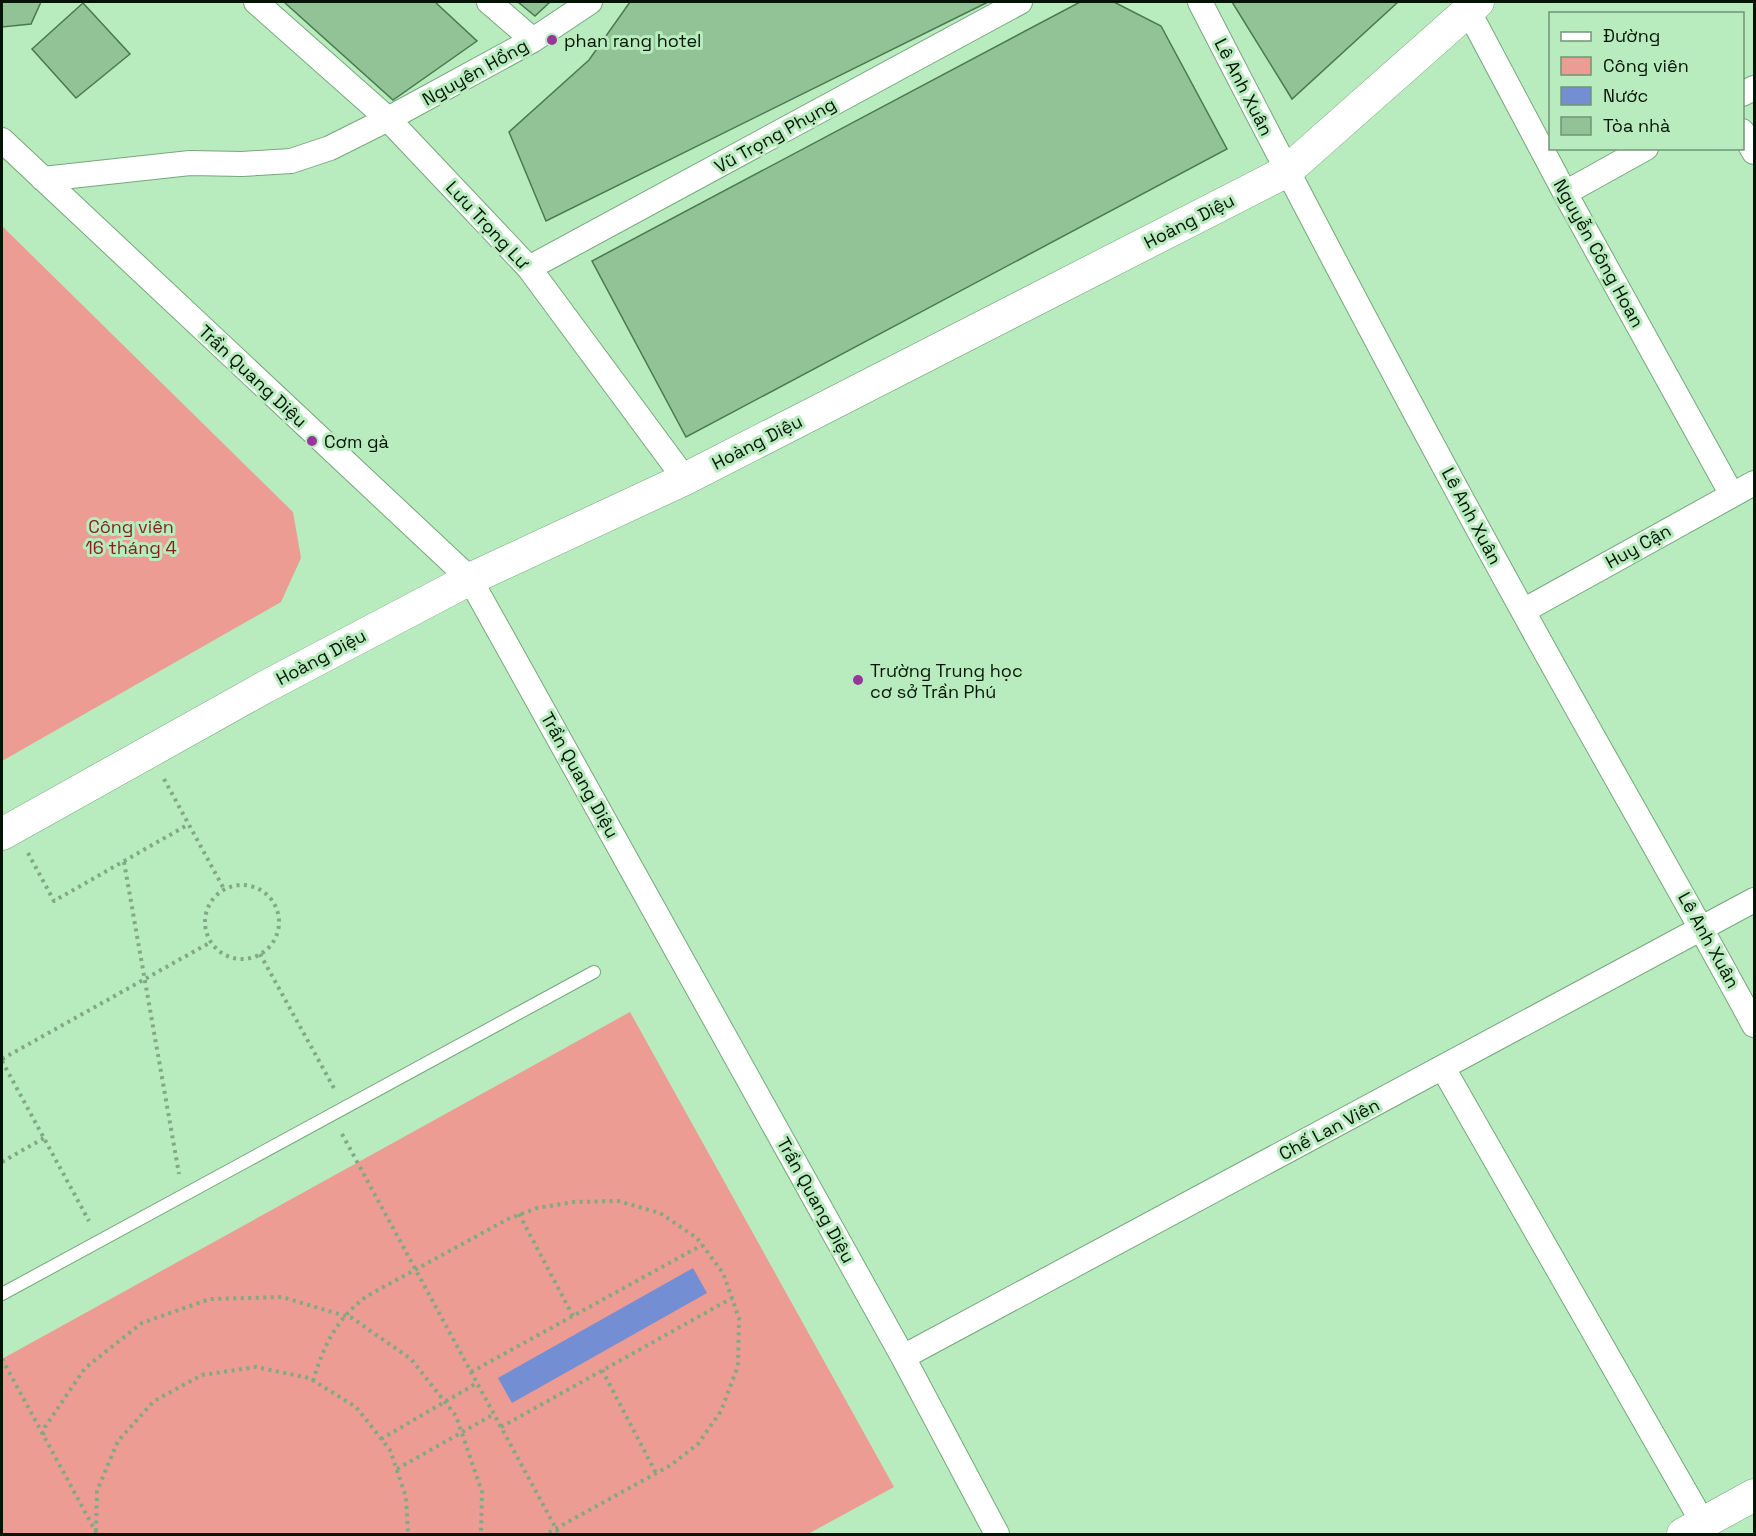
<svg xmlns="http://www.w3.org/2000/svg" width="1756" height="1536" font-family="'Space Grotesk',sans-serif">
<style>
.green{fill:#ec9c93}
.water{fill:#738ed3}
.building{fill:#92c396;stroke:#4a7950;stroke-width:1.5}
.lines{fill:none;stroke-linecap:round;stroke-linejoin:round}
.service-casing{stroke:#76a77c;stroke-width:14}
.minor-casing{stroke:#76a77c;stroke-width:26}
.tertiary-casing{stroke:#76a77c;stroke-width:33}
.path{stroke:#80a984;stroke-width:4;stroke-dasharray:3 4.5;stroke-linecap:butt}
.service{stroke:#fff;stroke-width:12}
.minor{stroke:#fff;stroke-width:24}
.tertiary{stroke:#fff;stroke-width:32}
.poi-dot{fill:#99359a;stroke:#b8ebbd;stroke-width:2}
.labels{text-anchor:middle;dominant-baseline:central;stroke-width:6;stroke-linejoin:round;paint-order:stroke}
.poi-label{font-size:18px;fill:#031405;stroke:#b8ebbd;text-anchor:start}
.street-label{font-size:18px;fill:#031405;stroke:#b8ebbd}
.park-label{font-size:18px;fill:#861f1c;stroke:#b8ebbd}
</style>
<rect width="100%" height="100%" fill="#b8ebbd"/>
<path class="green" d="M2 226 293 512 301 558 281 602 2 761Z
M630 1012 894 1487 808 1534H2V1359Z"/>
<path class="water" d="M693 1268 707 1293 512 1403 498 1378Z"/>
<path class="building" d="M2 2H41L31 24 2 27Z
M284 2H435L477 41 393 100Z
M518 2H550L535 16Z
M630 2H988L546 221 509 132 589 60Z
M1080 2H1114L1161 26 1227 149 686 437 592 261Z
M1232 2H1398L1292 99Z
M83 3 130 54 76 98 32 49Z"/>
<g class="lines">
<g class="service-casing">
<path id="service" d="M2 1294 594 972"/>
</g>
<g class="minor-casing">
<path id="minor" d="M256 2 388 119 529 268 685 479
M489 2 533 40
M1200 2C1305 206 1412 410 1523 611 1599 750 1679 886 1754 1025
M1468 10 1565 193 1732 495
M1742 94 1754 88
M1742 131 1754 152
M2 140 470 579 903 1357 997 1534
M43 179 190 163 242 164 291 161 330 148 388 119 533 40 590 2
M1565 193 1646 148
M529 268 1020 2
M1523 611 1754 483
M1443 1068 1703 1523
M903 1357 1754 900"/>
</g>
<g class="tertiary-casing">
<path id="tertiary" d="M2 834 265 687 470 579 685 479 1287 171 1478 2
M1683 1534 1754 1495"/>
</g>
<path class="path" d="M164 779 224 889
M28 853 54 901 189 824
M124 862 179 1174
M205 922a37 37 0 1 1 74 0a37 37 0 1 1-74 0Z
M260 954 335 1090
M2 1059 211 942
M2 1061 89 1221
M342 1134 559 1534
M2 1162 44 1138
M519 1214 573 1316
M2 1359 97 1534
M602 1370 656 1473
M471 1372 702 1245
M313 1381C324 1345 336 1319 367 1296L508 1219 537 1208 574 1202 618 1201 660 1213 697 1238 723 1273 739 1318 738 1366 721 1411 698 1444 671 1465 546 1534
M501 1427 732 1298
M43 1435 45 1427 85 1368 142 1323 210 1299 282 1297 352 1318 411 1359 456 1416 482 1492 481 1534
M381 1439 477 1383
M397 1469 494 1414
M96 1531 97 1491 118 1441 154 1401 202 1375 256 1367 309 1378 356 1407 390 1450 406 1497 408 1534"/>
<use href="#service" class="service"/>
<use href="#minor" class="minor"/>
<use href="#tertiary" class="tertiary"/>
</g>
<g class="poi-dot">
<circle cx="552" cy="40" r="6"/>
<circle cx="312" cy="441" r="6"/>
<circle cx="858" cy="680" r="6"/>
</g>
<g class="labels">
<g class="poi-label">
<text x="564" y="40">phan rang hotel</text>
<text x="324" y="441">Cơm gà</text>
<text x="870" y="670">Trường Trung học<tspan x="870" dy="21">cơ sở Trần Phú</tspan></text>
</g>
<g class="street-label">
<text transform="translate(475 72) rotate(-29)">Nguyên Hồng</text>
<text transform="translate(1244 87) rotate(63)">Lê Anh Xuân</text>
<text transform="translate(775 135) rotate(-29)">Vũ Trọng Phụng</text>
<text transform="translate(1189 221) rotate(-27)">Hoàng Diệu</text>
<text transform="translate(488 225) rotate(47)">Lưu Trọng Lư</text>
<text transform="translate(1599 253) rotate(61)">Nguyễn Công Hoan</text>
<text transform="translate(253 376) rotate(43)">Trần Quang Diệu</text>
<text transform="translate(757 442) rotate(-27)">Hoàng Diệu</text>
<text transform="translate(1472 516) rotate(62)">Lê Anh Xuân</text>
<text transform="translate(1638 546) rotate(-29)">Huy Cận</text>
<text transform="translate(321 657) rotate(-28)">Hoàng Diệu</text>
<text transform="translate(580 775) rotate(61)">Trần Quang Diệu</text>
<text transform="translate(1709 940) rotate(61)">Lê Anh Xuân</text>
<text transform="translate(1329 1129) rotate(-28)">Chế Lan Viên</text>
<text transform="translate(816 1200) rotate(61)">Trần Quang Diệu</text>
</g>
<g class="park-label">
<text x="131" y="526">Công viên<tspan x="131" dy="21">16 tháng 4</tspan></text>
</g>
</g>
<rect width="1756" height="1536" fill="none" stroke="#031405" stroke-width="6"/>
<rect x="1549" y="12" width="195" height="138" fill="#b8ebbd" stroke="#709573" stroke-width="1.5"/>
<rect x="1561" y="32" width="30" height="9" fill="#ffffff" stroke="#709573" stroke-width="1.5"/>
<text x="1603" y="42" font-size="18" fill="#031405">Đường</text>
<rect x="1561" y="57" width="30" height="18" fill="#ec9c93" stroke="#709573" stroke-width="1.5"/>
<text x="1603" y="72" font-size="18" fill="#031405">Công viên</text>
<rect x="1561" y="87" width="30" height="18" fill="#738ed3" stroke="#709573" stroke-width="1.5"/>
<text x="1603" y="102" font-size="18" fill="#031405">Nước</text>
<rect x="1561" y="117" width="30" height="18" fill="#92c396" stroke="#709573" stroke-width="1.5"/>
<text x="1603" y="132" font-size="18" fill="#031405">Tòa nhà</text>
</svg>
